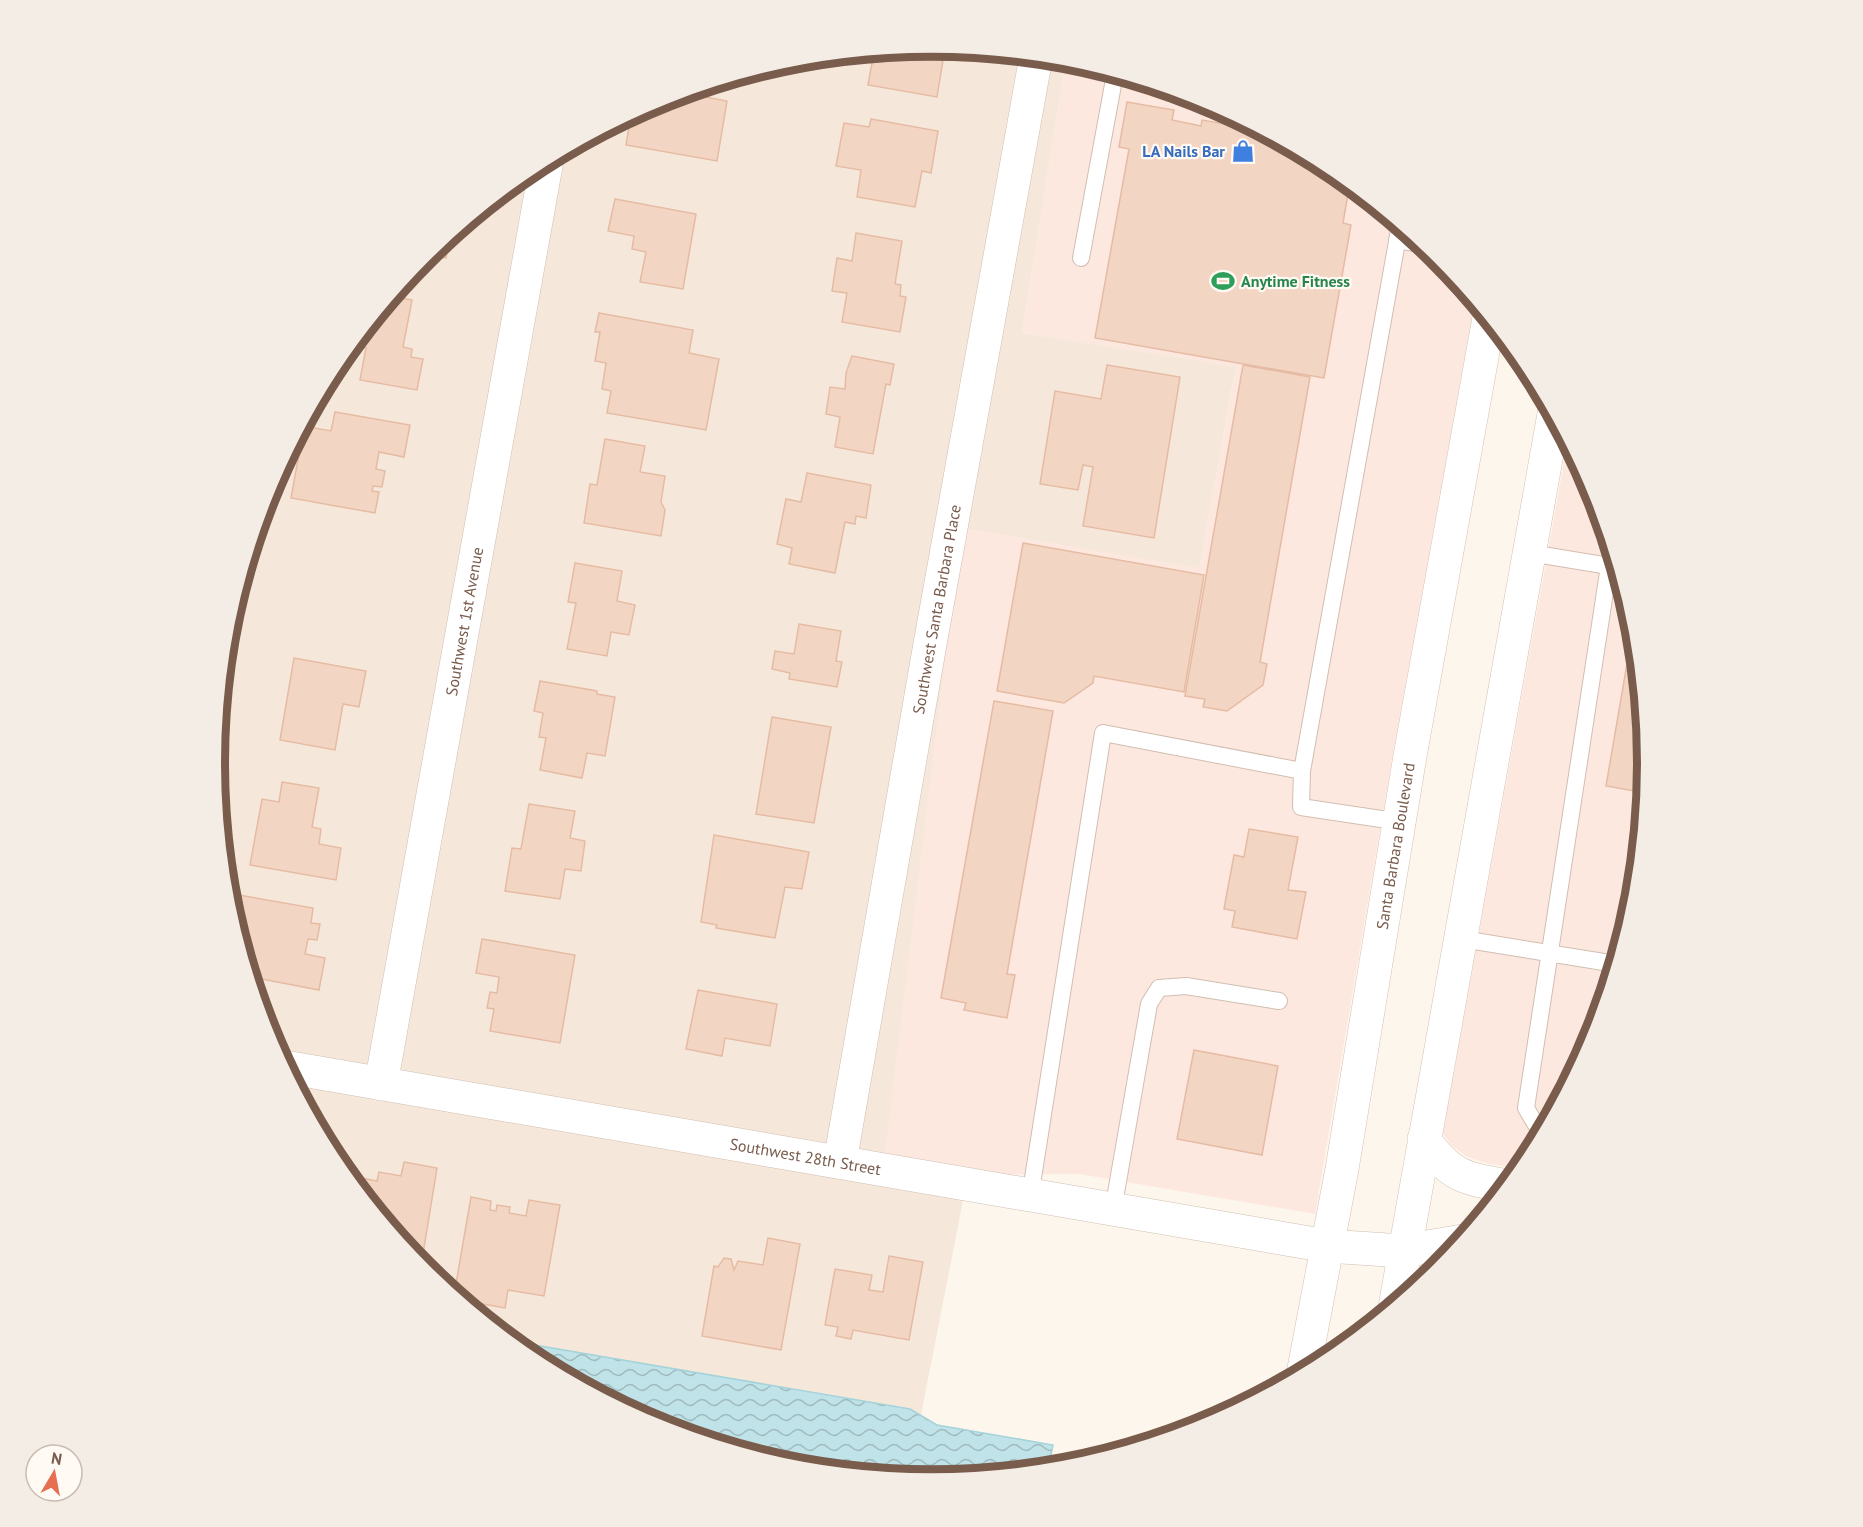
<svg xmlns="http://www.w3.org/2000/svg" width="1863" height="1527" font-family="'PT Sans',sans-serif">
<style>
.residential{fill:#f5e8da}
.commercial{fill:#fde8e0}
.water{fill:url(#water-waves);stroke:#a5d3da;stroke-width:1.5}
.building{fill:#f3d5c3;stroke:#e6bba3;stroke-width:1.5}
.lines{fill:none;stroke-linecap:round;stroke-linejoin:round}
.service-casing{stroke:#d1beb0;stroke-width:18}
.minor-casing{stroke:#d1beb0;stroke-width:34}
.tertiary-casing{stroke:#d1beb0;stroke-width:34}
.secondary-casing{stroke:#d6c0b0;stroke-width:34}
.service{stroke:#fff;stroke-width:16}
.minor{stroke:#fff;stroke-width:33}
.tertiary{stroke:#fff;stroke-width:33}
.secondary{stroke:#fff;stroke-width:33}
.labels{text-anchor:middle;dominant-baseline:central;stroke-width:4.5;stroke-linejoin:round;paint-order:stroke}
.shop-label{font-size:16px;font-weight:bold;fill:#366cbe;stroke:#fffaf3;text-anchor:end}
.leisure-label{font-size:16px;font-weight:bold;fill:#27864d;stroke:#fffaf3;text-anchor:start}
.street-label{font-size:16px;fill:#7a5c4d;stroke:#fffaf3}
.rim{fill:none;stroke:#7a5c4d;stroke-width:8}
</style>
<defs>
<pattern id="water-waves" width="16" height="10" patternUnits="userSpaceOnUse" patternTransform="scale(1.5)"><rect width="16" height="10" fill="#bfe3e8"/><path d="M0 5q4-4 8 0t8 0" fill="none" stroke="#a0bbbe"/></pattern>
</defs>
<rect width="100%" height="100%" fill="#fdf6ec"/>
<path class="residential" d="M932 47 1066 60 1022 333 1236 366 1199 569 961 528 968 1175 921 1415 910 1409 511 1341 424 1270 335 1162 269 1038 228 903 215 763 228 623 269 489 336 365 425 256 533 167 657 101 792 60Z"/>
<path class="commercial" d="M1066 60 1206 101 1330 168 1439 257 1475 300 1393 753 1315 1214 1079 1174 968 1175 885 1154 961 528 1199 568 1236 367 1022 333Z
M1568 440 1594 489 1635 624 1648 764 1635 904 1594 1038 1522 1169 1486 1163 1466 1156 1452 1146 1443 1133Z"/>
<path class="water" d="M511 1341 910 1409 937 1425 1053 1445 1048 1469 931 1480 791 1467 657 1426 533 1359Z"/>
<path class="building" d="M922 48 920 56 943 60 937 97 868 85 874 52Z
M684 93 727 101 717 161 626 145 631 115 657 101Z
M1127 102 1174 110 1172 120 1201 126 1202 120 1261 130 1330 168 1357 189 1349 188 1343 223 1351 225 1324 378 1095 338 1129 149 1119 147Z
M871 119 938 131 931 173 922 171 915 207 857 197 861 170 836 166 844 123 869 127Z
M615 199 696 214 683 289 640 282 646 252 632 249 634 236 608 231Z
M856 233 902 241 895 284 901 285 900 296 906 297 900 332 842 322 847 293 832 291 837 258 852 261Z
M450 235 446 258 427 255Z
M392 296 412 300 403 347 412 349 411 357 423 359 417 390 360 380 366 348 351 346Z
M599 313 693 330 689 353 719 359 706 430 607 413 611 391 602 389 606 363 595 361 600 332H595Z
M350 347 348 359 341 358Z
M852 356 894 364 890 385 886 384 873 454 835 447 840 417 826 414 830 387 845 389 846 373Z
M1107 365 1180 377 1154 538 1083 526 1093 467 1083 465 1078 490 1040 484 1055 391 1101 399Z
M1243 365 1310 377 1260 662 1267 664 1263 685 1227 711 1203 707 1205 699 1185 696Z
M335 412 410 425 404 457 379 452 376 469 385 471 382 487 373 486 372 491 379 492 375 513 291 498 304 426 331 431Z
M605 439 645 446 640 472 665 476 661 502 665 510 661 536 584 523 590 484 597 485Z
M807 473 871 485 866 518 856 516 855 524 845 522 835 573 789 564 792 548 777 544 786 499 801 502Z
M1023 543 1204 575 1184 692 1094 676 1093 683 1064 703 997 691Z
M575 563 622 571 617 601 635 605 629 635 611 632 607 656 567 649 576 603 568 602Z
M1634 623 1648 764 1646 793 1606 786Z
M799 624 841 631 836 661 842 662 837 687 789 679 790 673 772 669 775 651 794 654Z
M294 658 366 671 359 707 343 704 335 750 280 740Z
M540 681 597 691V694L615 697 605 756 587 753 582 778 540 770 546 738 539 737 543 713 534 711Z
M994 701 1053 711 1007 974 1015 975 1007 1018 964 1010 966 1003 941 998Z
M772 717 831 727 814 823 756 814Z
M282 782 319 788 312 827 321 829 319 844 341 848 336 880 250 865 262 799 279 802Z
M529 804 575 811 570 838 585 841 581 871 565 869 560 899 505 891 512 848 521 849Z
M1249 829 1298 837 1288 890 1306 892 1297 939 1232 927 1235 911 1224 909 1234 855 1244 857Z
M714 835 809 852 802 889 785 887 775 938 716 928 717 925 701 922Z
M227 893 313 908 311 923 320 924 317 940 308 939 305 954 325 958 319 990 251 977Z
M482 939 575 955 560 1043 490 1031 494 1009 487 1008 490 992 497 993 499 977 476 973Z
M698 990 777 1004 770 1046 725 1038 722 1056 686 1049Z
M1194 1050 1278 1066 1262 1155 1177 1139Z
M404 1162 437 1168 421 1266 358 1190 362 1178 377 1181 379 1172 401 1176Z
M471 1197 491 1201 490 1210 496 1211 497 1205 510 1207 509 1213 526 1216 529 1200 560 1205 544 1296 508 1290 505 1308 460 1300 454 1295Z
M768 1238 800 1244 781 1350 702 1336 714 1266 718 1267 724 1258 731 1259 734 1270 738 1261 763 1265Z
M889 1256 923 1262 909 1340 853 1330 851 1339 836 1336 838 1327 825 1325 835 1269 872 1275 869 1290 883 1292Z"/>
<g class="lines">
<g class="service-casing">
<path id="service" d="M1397 240 1424 245
M1081 258 1115 74
M1530 553 1609 566 1526 1108 1542 1135
M1302 771 1301 807 1401 822
M1462 939 1616 964
M1030 1197 1103 733 1302 771 1400 225
M1113 1210 1149 1004 1159 988 1186 986 1279 1001"/>
</g>
<g class="minor-casing">
<g id="minor">
<path id="s1" d="M285 1067 1327 1246"/>
<path id="s2" d="M381 1084 547 160"/>
<path id="s3" d="M840 1162 930 644 1036 57"/>
</g>
</g>
<g class="tertiary-casing">
<path id="tertiary" d="M1327 1246 1403 1251 1463 1241"/>
</g>
<g class="secondary-casing">
<g id="secondary">
<path d="M1424 1139C1449 1176 1465 1179 1508 1186"/>
<path d="M1395 1307 1554 414"/>
<path id="s4" d="M1303 1374 1342 1169 1410 756 1489 318"/>
</g>
</g>
<use href="#service" class="service"/>
<use href="#minor" class="minor"/>
<use href="#tertiary" class="tertiary"/>
<use href="#secondary" class="secondary"/>
</g>
<defs>
<g id="shop-bare" transform="scale(1.8)"><path d="M-5-2.5h2.3a2.7 3.5 0 0 1 5.4 0H5L5.5 6h-11ZM-1.5-2.5h3a1.5 2.3 0 0 0-3 0Z" fill="#3f7fe0" stroke="#fffaf3" stroke-width="2.5" paint-order="stroke"/></g>
<g id="stadium-bare" transform="scale(1.8)"><path d="M0-5a6.5 5 0 1 0 0 10a6.5 5 0 1 0 0-10ZM-3.5-1.8h7v3.6h-7Z" fill="#2e9e5b" stroke="#fffaf3" stroke-width="2.5" paint-order="stroke"/></g>
</defs>
<g fill-rule="evenodd">
<use href="#shop-bare" x="1243" y="151"/>
<use href="#stadium-bare" x="1223" y="281"/>
</g>
<g class="labels">
<g class="shop-label">
<text x="1225" y="151">LA Nails Bar</text>
</g>
<g class="leisure-label">
<text x="1241" y="281">Anytime Fitness</text>
</g>
<g class="street-label">
<text stroke="none"><textPath href="#s3" startOffset="561">Southwest Santa Barbara Place</textPath></text>
<text stroke="none"><textPath href="#s2" startOffset="470">Southwest 1st Avenue</textPath></text>
<text stroke="none"><textPath href="#s4" startOffset="536">Santa Barbara Boulevard</textPath></text>
<text stroke="none"><textPath href="#s1" startOffset="528">Southwest 28th Street</textPath></text>
</g>
</g>
<path d="M0 0H1863V1527H0ZM225 763a706 706 0 1 1 1412 0a706 706 0 1 1-1412 0Z" fill="#f4ede6" fill-rule="evenodd"/>
<path class="rim" d="M225 763a706 706 0 1 1 1412 0a706 706 0 1 1-1412 0Z"/>
<g transform="translate(54 1473) rotate(10)"><circle r="28" fill="#fffaf3" stroke="#cabbb1" stroke-width="1.5"/>
<path d="M0-4.5L10 22L0 15L-10 22Z" fill="#e76f51"/>
<text y="-9" font-size="16" font-weight="bold" text-anchor="middle" fill="#7a5c4d">N</text>
</g>
</svg>
